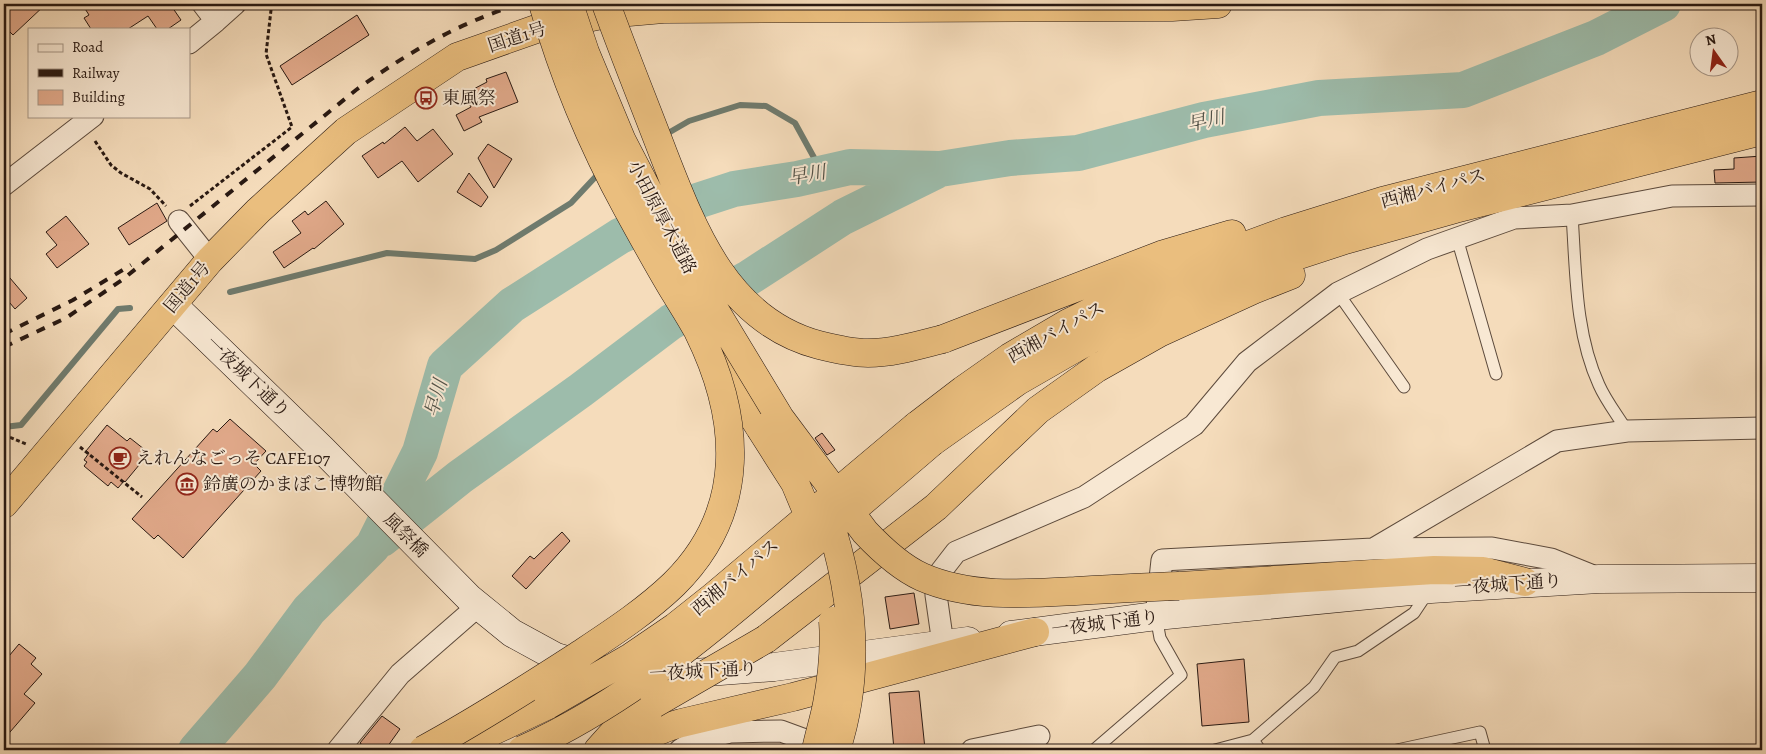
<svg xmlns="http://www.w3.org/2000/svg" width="1766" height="754" font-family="Alegreya,'Noto Serif JP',serif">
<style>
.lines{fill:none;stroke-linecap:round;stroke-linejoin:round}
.stream{stroke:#6f7b6e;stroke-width:6}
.river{stroke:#9dbcab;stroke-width:36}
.building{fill:#e1a98a;stroke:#291912}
.lane-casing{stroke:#5c4a3c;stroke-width:13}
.street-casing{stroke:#5c4a3c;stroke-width:23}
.secondary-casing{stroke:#291912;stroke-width:29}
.highway-casing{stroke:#291912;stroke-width:29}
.path{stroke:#291912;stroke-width:3;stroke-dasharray:4 2.5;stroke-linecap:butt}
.lane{stroke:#f8e8d3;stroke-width:11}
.street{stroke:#f8e8d3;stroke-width:21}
.secondary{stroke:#f8e8d3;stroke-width:28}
.highway{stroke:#eabe7e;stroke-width:28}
.rail{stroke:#291912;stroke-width:4;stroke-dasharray:9 9;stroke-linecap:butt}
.highway-bridge-casing{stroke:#291912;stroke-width:29;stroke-linecap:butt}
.highway-bridge{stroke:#eabe7e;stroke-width:28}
.labels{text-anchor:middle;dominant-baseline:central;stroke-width:4;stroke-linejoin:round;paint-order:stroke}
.street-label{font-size:18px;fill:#291912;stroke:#f8e8d3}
.poi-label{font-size:18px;fill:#291912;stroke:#f8e8d3;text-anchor:start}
.water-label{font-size:19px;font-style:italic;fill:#525248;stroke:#f8e8d3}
</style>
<rect width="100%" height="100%" fill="#f5dcbb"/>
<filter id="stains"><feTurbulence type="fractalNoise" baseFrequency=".004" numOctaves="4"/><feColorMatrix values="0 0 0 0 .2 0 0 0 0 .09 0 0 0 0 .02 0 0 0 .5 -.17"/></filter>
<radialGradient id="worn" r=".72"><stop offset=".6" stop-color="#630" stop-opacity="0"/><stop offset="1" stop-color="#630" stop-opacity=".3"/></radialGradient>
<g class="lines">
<path class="stream" d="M663 136 689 121 740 105 766 106 795 123 823 174
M230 292 387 253 475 259 496 250 571 203 600 172
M4 427 21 425 118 309 130 308"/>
<path class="river" d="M382 539 460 477 581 390 671 322 747 279 843 217 936 171
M196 750 260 676 309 610 373 546 420 452 445 366 512 305 620 236 697 201 734 189 797 179 850 167 940 169 1010 158 1078 153 1204 120 1319 98 1463 90 1596 38 1663 4"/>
</g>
<path class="building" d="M4 4H46L13 35 4 26Z
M82 4H170L181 20 168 29H157L148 16 128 29H91L84 18 89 15Z
M357 15 369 35 292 85 280 66Z
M506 72 518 102 479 117 482 122 464 131 456 115 471 107 464 94 487 82 486 79Z
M405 127 417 141 433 129 453 154 418 182 402 161 378 178 362 156 383 142 384 144Z
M488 144 512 159 494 188 478 158Z
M1762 156V182L1715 183 1714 170 1734 169V158Z
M469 173 488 197 481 207 457 192Z
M326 201 344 224 314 249 313 248 284 268 273 252 301 233 292 221 305 211 308 215Z
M157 203 167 221 129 245 118 228Z
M66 216 89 244 57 268 46 254 57 245 46 232Z
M4 271 27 298 15 309 4 296Z
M230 419 266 451 254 464 261 471 183 558 158 535 154 539 132 519 213 429 217 432Z
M107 425 127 441 130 438 149 453 125 482 124 481 118 488 111 482 108 486 84 466 87 462 84 460 89 453 86 451Z
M822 433 835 450 827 455 815 438Z
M562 532 570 541 526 589 512 576 530 556 534 559Z
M914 593 919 624 890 629 885 597Z
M19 644 36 658 31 664 42 674 24 694 35 703 4 739V662Z
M1244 659 1249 722 1202 726 1197 664Z
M919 691 925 749 894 750 889 693Z
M382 716 400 729 385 750H369L360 743Z"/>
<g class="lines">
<g class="lane-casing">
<path id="lane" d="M1572 215C1576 272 1575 333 1599 385 1606 401 1618 416 1627 431
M1457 238 1496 374
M1338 293 1404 387
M1253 740 1260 750
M1094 750 1181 675 1160 638 1156 616
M1215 750 1253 740 1314 687 1335 657 1358 651 1414 613 1428 592
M1397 750 1480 732 1485 750"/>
</g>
<g class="street-casing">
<path id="street" d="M203 4 216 21
M189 43 216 21 235 4
M4 185 93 116
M179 221 210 260
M1375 548 1557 441 1627 431 1762 428
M1156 616 1162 560 1373 549 1492 548 1551 559 1598 578
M943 644 936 595V581L939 574 956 552 1084 497 1194 425 1247 362 1338 293 1427 249 1514 218 1572 215 1672 196 1762 195
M338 750 400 674 478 606
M680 750 694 741 730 732 781 731 830 749
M972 750 1039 736"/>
</g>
<g class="secondary-casing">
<path id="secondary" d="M173 305 322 449 469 598 512 633 556 657 597 669 654 676 774 667 968 641
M1011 635 1156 616 1431 589 1599 579 1762 578"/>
</g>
<g class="highway-casing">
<path id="highway" d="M943 339 1161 255 1232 234
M715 358 760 428
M916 426 963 390 1010 357 1068 323 1133 291 1210 259 1286 231 1382 201 1762 104
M932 442 1018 381 1091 339 1161 306 1244 273 1345 240 1455 209 1762 131
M4 504 210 260 258 211 346 131 457 57 539 28 606 14 663 9 1172 7 1218 4
M1179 586 1434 570 1483 571 1525 582
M766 639 936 507 1038 410 1097 368 1159 333 1253 290 1291 275
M445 750 493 731 548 705
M598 750 615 731 654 704
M631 750C644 735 663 728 681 723L793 697 1035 632"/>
</g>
<path class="path" d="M95 141 111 165 121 173 150 189 166 206
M190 206 292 127 266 54 271 10 270 4
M4 435 26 444
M80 447 142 497"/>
<use href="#lane" class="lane"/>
<use href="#street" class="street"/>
<use href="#secondary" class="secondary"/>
<use href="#highway" class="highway"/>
<path class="rail" d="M4 334 73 300 131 265
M4 347 66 318 122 280 356 90C407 53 460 22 520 4"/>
<g class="highway-bridge-casing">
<path id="highway-bridge" d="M569 4 585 52 622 141 679 251 780 418 865 532C881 549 900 567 922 577 970 598 1024 594 1076 591 1110 589 1144 587 1179 586
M606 4C624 54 644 103 663 153 694 233 728 321 819 345 835 349 852 353 868 353 893 353 919 345 943 339
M760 428 795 483 816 533
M826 511C853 589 862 671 836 750
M654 704 766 639
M548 705 631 657 675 627 714 596 916 426
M423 750C475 722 525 690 576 657 609 635 645 612 674 584 748 511 741 418 698 331 690 316 680 301 671 286 656 261 642 235 627 208 592 144 563 74 543 4
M522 750C620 706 704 637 785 567 834 526 883 484 932 442
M816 750C819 735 824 720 827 704 832 677 835 648 833 621"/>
</g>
<use href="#highway-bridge" class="highway-bridge"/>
</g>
<defs>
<g id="bus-ring" transform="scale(1.125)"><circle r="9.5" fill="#f8e8d3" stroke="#8f2418" stroke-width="1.5"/><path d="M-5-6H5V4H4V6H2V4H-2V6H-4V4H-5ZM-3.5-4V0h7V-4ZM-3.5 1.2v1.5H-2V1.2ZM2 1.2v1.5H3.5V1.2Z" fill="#8f2418"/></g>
<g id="cafe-ring" transform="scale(1.125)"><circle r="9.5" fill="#f8e8d3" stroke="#8f2418" stroke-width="1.5"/><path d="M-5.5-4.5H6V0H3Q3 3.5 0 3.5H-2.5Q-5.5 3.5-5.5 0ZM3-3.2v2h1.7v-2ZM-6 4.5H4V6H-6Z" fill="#8f2418"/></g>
<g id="museum-ring" transform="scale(1.125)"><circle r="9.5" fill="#f8e8d3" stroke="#8f2418" stroke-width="1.5"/><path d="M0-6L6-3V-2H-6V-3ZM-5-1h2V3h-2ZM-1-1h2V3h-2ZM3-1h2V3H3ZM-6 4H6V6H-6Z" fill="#8f2418"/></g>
</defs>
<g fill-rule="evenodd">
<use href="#bus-ring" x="426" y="98"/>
<use href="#cafe-ring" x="120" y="458"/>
<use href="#museum-ring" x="187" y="484"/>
</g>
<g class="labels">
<g class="street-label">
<text transform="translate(517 37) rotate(-18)">国道1号</text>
<text transform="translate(1433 188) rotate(-15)">西湘バイパス</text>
<text transform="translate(662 217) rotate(62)">小田原厚木道路</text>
<text transform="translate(187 287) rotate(-50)">国道1号</text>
<text transform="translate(1056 332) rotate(-29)">西湘バイパス</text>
<text transform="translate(248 377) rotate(44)">一夜城下通り</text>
<text transform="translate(406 535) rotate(45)">風祭橋</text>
<text transform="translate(735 577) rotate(-40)">西湘バイパス</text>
<text transform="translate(1508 584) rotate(-4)">一夜城下通り</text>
<text transform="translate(1105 623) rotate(-7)">一夜城下通り</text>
<text transform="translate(703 671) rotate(-3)">一夜城下通り</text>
</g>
<g class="poi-label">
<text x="442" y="98">東風祭</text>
<text x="136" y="458">えれんなごっそ CAFE107</text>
<text x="203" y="484">鈴廣のかまぼこ博物館</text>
</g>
<g class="water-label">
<text transform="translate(1206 121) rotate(-13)">早川</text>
<text transform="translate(807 175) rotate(-10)">早川</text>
<text transform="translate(436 398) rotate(-74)">早川</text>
</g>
</g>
<rect width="1766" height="754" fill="none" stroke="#f5dcbb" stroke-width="20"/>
<rect x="5" y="5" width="1756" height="744" fill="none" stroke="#291912" stroke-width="2.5"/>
<rect x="10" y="10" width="1746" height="734" fill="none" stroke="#291912"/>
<rect x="28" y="28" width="162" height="90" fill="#f8e8d3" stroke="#a59586"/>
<rect x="38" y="44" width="25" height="8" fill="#f8e8d3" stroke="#a59586"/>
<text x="72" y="52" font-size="15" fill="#291912">Road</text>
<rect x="38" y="69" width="25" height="8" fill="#291912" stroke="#a59586"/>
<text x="72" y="78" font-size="15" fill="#291912">Railway</text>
<rect x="38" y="90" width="25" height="15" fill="#e1a98a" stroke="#a59586"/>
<text x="72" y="102" font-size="15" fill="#291912">Building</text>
<g transform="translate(1714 52) rotate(346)"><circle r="24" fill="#f8e8d3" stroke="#a59586"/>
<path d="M0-4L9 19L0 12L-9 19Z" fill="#8f2418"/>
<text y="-8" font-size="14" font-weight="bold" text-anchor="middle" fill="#291912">N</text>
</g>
<rect width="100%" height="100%" filter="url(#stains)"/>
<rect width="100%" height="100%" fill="url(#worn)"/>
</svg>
